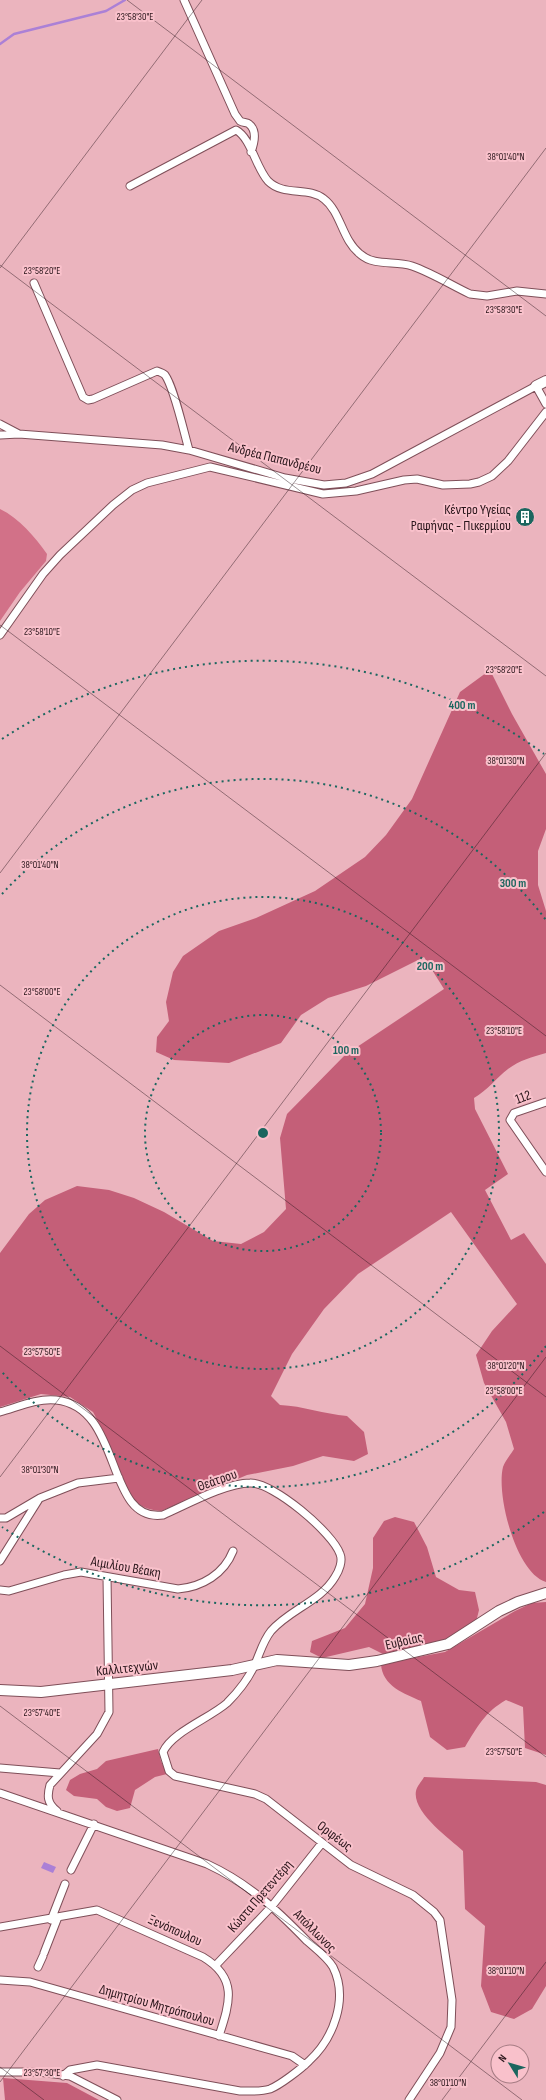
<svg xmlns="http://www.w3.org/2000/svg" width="546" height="2100" font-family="'Sofia Sans Condensed',sans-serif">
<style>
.green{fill:#d27188}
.forest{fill:#c45f78}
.water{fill:#ab80d6}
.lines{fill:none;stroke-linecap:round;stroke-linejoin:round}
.stream{stroke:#ab80d6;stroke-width:2.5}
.street-casing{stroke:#7f4f59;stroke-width:9}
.secondary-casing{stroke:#7f4f59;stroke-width:12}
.street{stroke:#fff;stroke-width:7}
.secondary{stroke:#fff;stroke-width:10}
.ticks{fill:none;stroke:#29151a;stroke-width:1;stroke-opacity:0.45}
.ring{fill:none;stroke:#1b665f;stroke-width:2;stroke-dasharray:2 4}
.labels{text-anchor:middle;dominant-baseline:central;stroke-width:4;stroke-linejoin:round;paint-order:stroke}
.street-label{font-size:14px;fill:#29151a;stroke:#f9c1cb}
.poi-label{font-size:14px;fill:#29151a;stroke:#f9c1cb;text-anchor:end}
.ticks-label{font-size:10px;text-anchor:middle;fill:#29151a;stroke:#f9c1cb;stroke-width:4;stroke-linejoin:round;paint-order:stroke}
.centre{fill:#1b665f;stroke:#f9c1cb;stroke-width:2}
.ring-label{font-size:12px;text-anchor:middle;font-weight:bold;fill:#1b665f;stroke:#f9c1cb;stroke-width:4;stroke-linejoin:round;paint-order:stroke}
</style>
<rect width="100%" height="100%" fill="#ebb4be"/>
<path class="green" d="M0 509C19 518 35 537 47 554L46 561 20 592 0 621Z"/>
<path class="forest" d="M490 670 512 714 546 774V829L538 851V885L546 911V1053C532 1057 520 1060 508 1069 496 1078 488 1090 474 1098L475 1109 508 1174 485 1190 511 1240 524 1233 546 1264V1582C516 1573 496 1495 503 1467 505 1461 511 1454 514 1449L506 1422 484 1383 476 1355 492 1331 517 1304 451 1212 358 1274 324 1309 292 1354 271 1396 280 1405C303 1406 324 1414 347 1416L364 1432 368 1454 354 1461 323 1456 293 1466 247 1475 161 1511C148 1510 141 1507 131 1497L105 1435 93 1412 70 1397 41 1394 0 1407V1253L29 1214 45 1200 77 1186 109 1190 134 1198 164 1212 213 1241 241 1244 264 1232 286 1209 280 1138 287 1114 345 1055 444 989 424 957 366 986 328 998 301 1015 281 1043 229 1063 174 1060 156 1052 157 1037 169 1021 166 1002 173 972 183 956 219 931 256 918 315 891 365 857 386 835 412 799 460 692Z
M395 1517 414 1522 427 1547 436 1577 459 1590 475 1592 479 1610 476 1622 448 1640 383 1654 369 1647 322 1658 310 1652 312 1641 345 1628 365 1604 373 1568V1538L384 1521Z
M546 1602V1755L525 1748 523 1707 506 1700C485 1712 477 1727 465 1747L447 1750 430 1737 421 1701C405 1694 382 1686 381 1664L445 1652 515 1611 532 1603Z
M158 1749 161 1761 167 1774 155 1777 135 1790 130 1808 117 1811 106 1807 97 1799 74 1796 66 1790 70 1780 80 1774 97 1769 106 1761Z
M424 1777 536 1782 546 1785V1986L532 2009 514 2019 491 2012 481 1986 485 1926 465 1909 463 1851C449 1838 412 1812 416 1791 417 1786 422 1781 424 1777Z
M3 2078 67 2083 99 2100H5Z"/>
<path class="water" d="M44 1862 56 1867 53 1873 41 1868Z"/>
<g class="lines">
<path class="stream" d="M0 44 14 34 106 11 125 0"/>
<g class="street-casing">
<path id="street" d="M184 0 235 114 240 121C243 123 247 122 249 124 258 131 254 144 251 152
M130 186 236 130C251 138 256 168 268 181 284 197 308 186 324 199 341 212 342 240 360 254 375 267 395 260 412 266 432 273 451 285 470 294L487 296 517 291 546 294
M34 283 83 397 88 400 93 399 157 371C160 372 163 373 165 375 174 387 184 433 189 450
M0 424 19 434
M0 435 19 434 162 445 189 450 285 478 324 485 346 483 372 474 536 386 546 404
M0 635 43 574 60 555 113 505 132 490 147 483 210 467 323 494 356 491 404 480 417 479 443 485 470 484 479 482 492 476 508 461 546 412
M546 1102 514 1113 510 1120 546 1172
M0 1412C18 1407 37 1398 56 1400 124 1407 104 1523 163 1515 186 1505 226 1483 250 1483 273 1482 333 1533 340 1554 343 1561 339 1571 335 1577 321 1601 289 1610 271 1631 263 1641 260 1653 255 1664 249 1678 238 1692 227 1703 210 1718 172 1732 163 1752L169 1771 175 1776 255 1794 266 1799 351 1865 413 1895 434 1912 440 1920 452 2000 451 2027 440 2053 409 2100
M0 1518H6L40 1498 78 1483 119 1478
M0 1561 39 1499
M0 1590 9 1591 64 1575 81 1572 178 1589C202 1587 224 1574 233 1551
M0 1768 60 1773
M0 1793 207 1864C248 1883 276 1909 307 1941 316 1949 327 1957 333 1967 349 1999 333 2039 309 2061 301 2069 280 2085 270 2089 260 2092 250 2091 240 2091L97 2065 70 2070 63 2076
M57 1811C47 1803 47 1796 50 1785L97 1734 109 1712 107 1577
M71 1870 94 1824
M51 1920 65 1884
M0 1927 97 1910 203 1957C238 1978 230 2002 219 2036
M44 1953 58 1917
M216 1965 272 1906 322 1843
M38 1967 43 1956
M0 1980 30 1982 292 2056 305 2065
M0 2072H39L70 2076 117 2100"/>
</g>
<g class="secondary-casing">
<path id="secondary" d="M536 386 546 381
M0 1690 41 1692 232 1670 277 1660 349 1665 377 1661 448 1644 499 1611 518 1602 546 1593"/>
</g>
<use href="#street" class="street"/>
<use href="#secondary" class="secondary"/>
</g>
<path class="ticks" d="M127 0 546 316M0 265 546 676M0 268 202 0M0 625 546 1036M0 873 546 148M0 985 546 1397M0 1346 546 1757M0 1477 546 753M0 1706 522 2100M0 2067 44 2100M0 2082 546 1357M442 2100 546 1962"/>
<g class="ring">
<circle cx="263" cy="1133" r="118"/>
<circle cx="263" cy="1133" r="236"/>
<path d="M546 1346A354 354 0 0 1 2 1372M2 894A354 354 0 0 1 546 920"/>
<path d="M544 1512A472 472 0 0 1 2 1527M2 739A472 472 0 0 1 544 754"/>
</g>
<defs>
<g id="building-disc" transform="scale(1)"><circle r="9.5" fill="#1b665f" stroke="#f9c1cb"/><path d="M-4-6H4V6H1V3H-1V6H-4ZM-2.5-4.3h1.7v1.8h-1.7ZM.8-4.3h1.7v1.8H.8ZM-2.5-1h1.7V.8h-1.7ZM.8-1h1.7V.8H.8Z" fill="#fff"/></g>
</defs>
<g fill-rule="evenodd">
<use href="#building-disc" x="525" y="517"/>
</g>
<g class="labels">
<g class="street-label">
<text transform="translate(275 458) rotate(14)">Ανδρέα Παπανδρέου</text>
<text transform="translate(523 1097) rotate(-20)">112</text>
<text transform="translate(217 1480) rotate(-19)">Θεάτρου</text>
<text transform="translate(126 1567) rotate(10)">Αιμιλίου Βέακη</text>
<text transform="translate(404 1641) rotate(-13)">Ευβοίας</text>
<text transform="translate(127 1668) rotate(-6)">Καλλιτεχνών</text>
<text transform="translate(335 1836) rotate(37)">Ορφέως</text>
<text transform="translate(260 1896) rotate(-49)">Κώστα Πρετεντέρη</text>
<text transform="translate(175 1930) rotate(24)">Ξενόπουλου</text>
<text transform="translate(315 1931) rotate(45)">Απόλλωνος</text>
<text transform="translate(157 2005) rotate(16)">Δημητρίου Μητρόπουλου</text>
</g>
<g class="poi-label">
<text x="511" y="509">Κέντρο Υγείας<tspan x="511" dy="16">Ραφήνας - Πικερμίου</tspan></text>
</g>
</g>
<g class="ticks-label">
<text x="135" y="20">23°58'30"E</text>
<text x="506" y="160">38°01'40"N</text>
<text x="42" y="274">23°58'20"E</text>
<text x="504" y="313">23°58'30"E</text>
<text x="42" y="635">23°58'10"E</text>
<text x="504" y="673">23°58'20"E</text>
<text x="506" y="764">38°01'30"N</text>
<text x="40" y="868">38°01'40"N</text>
<text x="42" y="995">23°58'00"E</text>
<text x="504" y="1034">23°58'10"E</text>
<text x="42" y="1355">23°57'50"E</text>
<text x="506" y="1369">38°01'20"N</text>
<text x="504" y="1394">23°58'00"E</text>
<text x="40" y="1473">38°01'30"N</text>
<text x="42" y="1716">23°57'40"E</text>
<text x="504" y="1755">23°57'50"E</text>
<text x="506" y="1974">38°01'10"N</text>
<text x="42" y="2076">23°57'30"E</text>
<text x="448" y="2086">38°01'10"N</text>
</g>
<circle cx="263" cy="1133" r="6" class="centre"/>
<g class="ring-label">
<text x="462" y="709">400 m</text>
<text x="513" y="887">300 m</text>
<text x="430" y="970">200 m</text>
<text x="346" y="1054">100 m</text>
</g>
<g transform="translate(510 2064) rotate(307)"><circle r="19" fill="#f9c1cb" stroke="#a67c84"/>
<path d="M0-3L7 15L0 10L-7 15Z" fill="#1b665f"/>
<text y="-6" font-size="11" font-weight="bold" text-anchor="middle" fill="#29151a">N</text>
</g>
</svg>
